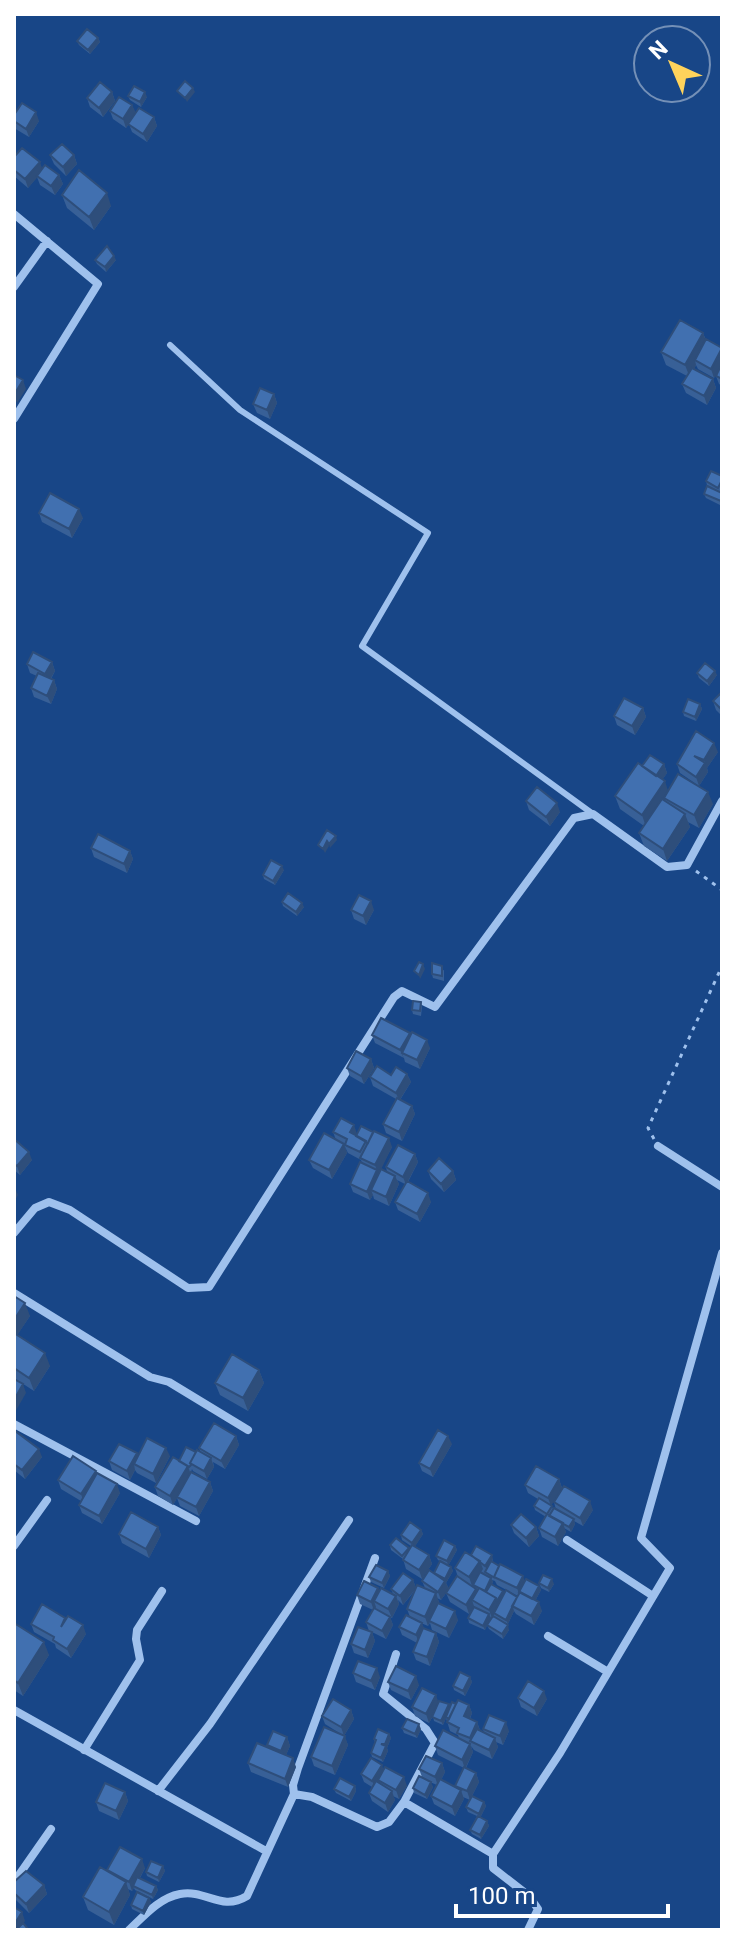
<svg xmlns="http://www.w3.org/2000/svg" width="736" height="1944" font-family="Roboto,sans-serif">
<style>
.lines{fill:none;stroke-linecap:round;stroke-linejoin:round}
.path{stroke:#9fc1ed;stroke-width:3;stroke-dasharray:4 6;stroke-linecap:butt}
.lane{stroke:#9fc1ed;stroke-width:6}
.street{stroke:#9fc1ed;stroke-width:8}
.wall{fill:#386097;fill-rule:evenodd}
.shaded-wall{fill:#2e4e7b}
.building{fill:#4170b0;stroke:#2e4e7b;stroke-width:2}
</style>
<rect width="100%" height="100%" fill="#184687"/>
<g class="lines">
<path class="path" d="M696 871 722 890
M654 1139 648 1128 722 966"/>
<path class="lane" d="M170 345 240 410 428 533 362 646 593 814"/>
<path class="street" d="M14 214 98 284 14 419
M14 287 47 241
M658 1146 722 1187
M14 1233 35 1208 49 1202 70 1210 188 1288 209 1287 394 997 402 991 435 1007 574 818 593 814 667 867 687 865 722 801
M14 1293 150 1377 169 1382 248 1430
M14 1424 196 1521
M567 1540 653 1596
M14 1546 47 1500
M548 1636 608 1672
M396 1654 383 1694 426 1729 435 1743 404 1802
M14 1710 266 1851
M84 1750 140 1660 136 1639 137 1630 162 1591
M158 1791 210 1724 349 1520
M294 1794 293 1785 298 1768 375 1558
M14 1882 51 1829
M129 1930C144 1916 159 1898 180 1894 206 1889 221 1912 247 1896L294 1794 312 1797 377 1827 389 1822 404 1802 493 1854
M528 1930 538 1909 529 1896 493 1868V1854L560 1753 670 1568 641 1538 722 1253"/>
</g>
<path class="wall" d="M98 38 100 42 90 54 79 45 77 41Z
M112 92 115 101 103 117 90 107 87 98Z
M128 96 147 97 141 107 130 100Z
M132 105 135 113 154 117 157 126 147 142 132 132 129 124 126 128 113 119 110 111Z
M14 114 39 121 29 137 14 128Z
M50 155H74L77 164 66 176 54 164Z
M14 157 59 175 63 184 55 195 40 185 37 177 28 188 14 176Z
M62 195 111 206 94 230 67 208Z
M95 260H116L106 272 97 264Z
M703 333 706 340 722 348V386L719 384 716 376 718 371 714 378 698 369 696 365 694 369 713 379 716 388 707 405 686 393 682 384 687 376 666 365 661 352Z
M274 394 277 403 270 419 257 413 253 404Z
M722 476V487L720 492 707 485 706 481Z
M722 493V506L706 498 704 494Z
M39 513 83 518 72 538 42 522Z
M52 662 55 671 51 679 54 680 57 689 51 704 34 697 31 688 37 676 30 673 27 664Z
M697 673 717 675 709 686 699 678Z
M722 692V716L716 710 713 701Z
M700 704 702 709 696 721 684 716 683 712Z
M643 708 646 717 635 735 617 725 614 716Z
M718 752 707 768 708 772 699 786 680 773 677 764Z
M664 764 667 773 662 780 668 791 713 804 699 828 688 822 690 827 667 861 644 846 639 833 644 826 620 809 615 796 642 766Z
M526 801 560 812 550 826 529 810Z
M91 848 130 851 133 859 127 873 94 857Z
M284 870 275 885 264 879 263 875Z
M282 902 304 907 297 916 283 906Z
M351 910H374L366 925 354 919Z
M444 970V981L433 978 432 974Z
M421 1002 422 1007 421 1016 413 1014 412 1010Z
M410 1033V1035L430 1048 420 1069 405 1062 404 1058 375 1043 372 1035Z
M371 1059 374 1068 364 1084 350 1076 347 1068Z
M407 1074 411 1082 400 1100 412 1106 415 1114 402 1141 386 1133 383 1124 396 1099 373 1086 370 1077Z
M333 1132 357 1134 392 1147 378 1173 387 1172 386 1167 415 1154 418 1162 408 1182 431 1202 420 1222 398 1210 395 1202 405 1184 397 1180 399 1184 389 1206 374 1199 373 1195 370 1200 353 1192 350 1184 362 1163 361 1160 348 1153 344 1145 347 1153 332 1179 313 1168 309 1160 336 1140Z
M14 1139 32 1160 20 1175 14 1170Z
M428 1171H453L456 1180 444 1192 431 1179Z
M14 1296 30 1316 17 1335 50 1366 34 1391 14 1378Z
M259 1370 264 1383 248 1411 220 1395 215 1383Z
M14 1432 42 1457 25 1479 14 1470Z
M236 1436 239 1445 225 1469 213 1462 214 1467 207 1479 193 1471 192 1469 191 1472 190 1471 191 1474 210 1482 213 1491 199 1516 180 1506 177 1498 173 1505 158 1496 155 1487 179 1461 201 1453 199 1448Z
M452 1444 433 1477 422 1471 419 1463Z
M137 1453 138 1456H170L156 1483 137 1473 135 1470 130 1480 112 1470 109 1461Z
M96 1471 97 1474 120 1493 102 1524 82 1513 79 1505 81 1501 61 1489 58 1480Z
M559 1479 562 1488 551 1505 553 1509 556 1510 554 1502 593 1510 583 1526 574 1521 575 1524 571 1532 564 1528 566 1532 558 1546 542 1537 539 1528 546 1517 535 1510 534 1506 538 1499 528 1493 525 1485Z
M511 1525 536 1527 539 1536 529 1547 514 1533Z
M158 1527 161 1535 149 1558 122 1543 119 1534Z
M421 1530 423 1534 415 1546 429 1555 432 1564 422 1579 406 1569 403 1559 391 1550 390 1545 409 1550 411 1546 402 1540 401 1535Z
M455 1546 457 1550 448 1566 451 1567 453 1571 446 1583 449 1589 441 1600 437 1598 439 1602 438 1604 458 1620 449 1638 432 1630 430 1623 428 1626 421 1623 424 1628 436 1633 439 1642 430 1666 416 1660 413 1652 417 1643 402 1635 399 1627 410 1617 407 1609 416 1589 403 1605 398 1600 399 1604 392 1618 390 1617 393 1625 386 1639 372 1632 375 1641 368 1658 354 1653 351 1644 369 1631 366 1622 373 1610 360 1604 357 1595 380 1591 393 1594 391 1589 413 1580 416 1588H425L422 1581 434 1573 440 1561 438 1560 436 1556Z
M471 1555 493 1559 492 1562 525 1581 539 1586 541 1590 535 1601 542 1611 534 1625 516 1614 514 1611 508 1624 498 1619 509 1630 503 1639 489 1629 487 1625 485 1630 469 1623 468 1618 475 1607 474 1606 469 1614 450 1602 446 1593 474 1587V1583L472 1586 458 1577 455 1568ZM492 1580 495 1581 497 1585 518 1596 517 1597 504 1594 503 1591 492 1584 493 1582Z
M388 1571 390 1576 384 1588 371 1582 369 1577Z
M539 1583 554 1584 549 1592 541 1588Z
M65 1618 66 1620 86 1634 71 1658 56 1648 55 1644 34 1632 31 1624Z
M14 1623 49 1655 23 1696 14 1690Z
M353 1673 380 1677 375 1690 356 1682Z
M470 1677 472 1682 465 1696 454 1690 453 1686Z
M388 1682 419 1685 411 1700 391 1690Z
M518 1698 547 1699 537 1716 521 1707Z
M438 1703 449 1704 450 1708 456 1704 469 1705 472 1713 470 1719 477 1722 480 1730 484 1733 483 1729 509 1731 503 1745 496 1742 498 1747 492 1759 474 1750 471 1746 473 1752 466 1768 476 1773 479 1782 472 1796 484 1802 486 1806 480 1818 487 1821 489 1826 481 1839 472 1834 470 1830 477 1816 468 1812 466 1807 470 1800 463 1797 464 1799 455 1816 434 1804 431 1796 437 1785 430 1782 433 1787 427 1799 414 1793 413 1788 422 1777 419 1769 442 1763 445 1772 441 1780 456 1788 455 1786 464 1768 438 1755 435 1746 459 1738 458 1735 450 1731 446 1718 443 1725 434 1721 433 1716 429 1723 415 1716 412 1707Z
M351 1710 354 1719 344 1736 348 1745 335 1775 314 1766 311 1757 344 1736 325 1724 322 1716Z
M402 1728 421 1729 417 1738 404 1733Z
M389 1734 391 1738 387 1748 388 1751 383 1762 372 1757 371 1753 375 1743 374 1739Z
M287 1737 290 1746 286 1755 296 1767 288 1787 251 1772 248 1763 267 1748V1745Z
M384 1769 407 1786 399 1799 393 1796 395 1800 388 1812 372 1801 369 1793 372 1787 364 1782 361 1774Z
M355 1786 356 1791 351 1801 336 1793 334 1789Z
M125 1792 128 1801 119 1820 99 1811 96 1802Z
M163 1866 165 1871 159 1882 147 1876 146 1872Z
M145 1868 140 1878 156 1886 158 1890 153 1899 135 1890 134 1888 132 1891 128 1889 130 1895 114 1925 88 1910 83 1897 108 1872 107 1870Z
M14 1882 44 1885 47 1894 29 1913 14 1898Z
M149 1898 151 1902 144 1915 132 1909 131 1905Z"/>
<path class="shaded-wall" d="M98 38 100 42 90 54 88 50Z
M193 88 195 92 187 102 185 98Z
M112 92 115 101 103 117 99 108Z
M145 92 147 97 141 107 140 102Z
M132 105 136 113 126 128 123 119Z
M36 112 39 121 29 137 26 129Z
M154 117 157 126 147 142 143 134Z
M74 155 77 164 66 176 63 167Z
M40 162 43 171 28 188 25 179Z
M59 175 63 184 55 195 51 186Z
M107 193 111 206 94 230 89 217Z
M114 256 116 260 106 272 105 267Z
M703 333 708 346 695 360 696 365 690 378 685 365Z
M722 349V364L714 378 711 369Z
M713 379 716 388 707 405 704 396Z
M23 380 26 389 17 403 14 395Z
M274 394 277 403 270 419 267 410Z
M79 509 83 518 72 538 69 529Z
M52 662 55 671 48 683 45 674Z
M715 671 717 675 709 686 707 681Z
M54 680 57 689 51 704 47 696Z
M700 704 702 709 696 721 695 717Z
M643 708 646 717 635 735 632 726Z
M714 743 718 752 707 768 708 772 699 786 696 777 705 763 704 760Z
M664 764 667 773 659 785 655 777Z
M665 781 669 794 664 798 665 800 646 827 642 815Z
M708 792 713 804 699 828 694 815Z
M557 803 560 812 550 826 546 817Z
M685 814 690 827 667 861 663 849Z
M336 836 337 840 330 848 329 844Z
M327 841 329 846 325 853 323 849Z
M130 851 133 859 127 873 124 864Z
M282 866 284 870 275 885 273 881Z
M371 901 374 910 366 925 363 916Z
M302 903 304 907 297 916 296 912Z
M423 964 425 969 420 979 419 975Z
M410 1033 413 1042 402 1053 404 1059 400 1050Z
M427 1040 430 1048 420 1069 417 1060Z
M371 1059 374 1068 364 1084 361 1076Z
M407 1074 411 1082 399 1101 396 1093Z
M412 1106 415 1114 402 1141 399 1132Z
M354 1125 357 1134 353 1141 350 1132Z
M389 1138 392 1147 371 1190 373 1195 370 1200 367 1192 377 1171 375 1165Z
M344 1144 347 1153 332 1179 329 1170Z
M29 1152 32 1160 20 1175 17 1166Z
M415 1154 418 1162 406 1185 403 1177Z
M453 1171 456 1180 444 1192 441 1184Z
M395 1176 399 1184 389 1206 386 1197Z
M14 1186 18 1195 14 1202Z
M428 1193 431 1202 420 1222 417 1214Z
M25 1303 30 1316 14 1340V1320Z
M45 1353 50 1366 34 1391 29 1378Z
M259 1370 264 1383 248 1411 243 1398Z
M23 1384 26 1393 14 1414V1400Z
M236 1436 239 1445 225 1469 221 1461Z
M448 1436 452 1444 433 1477 430 1469Z
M166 1448 170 1456 156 1483 153 1474Z
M39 1449 42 1457 25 1479 22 1470Z
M137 1453 140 1462 134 1464 135 1470 130 1480 127 1471Z
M211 1458 214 1467 207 1479 204 1471Z
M188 1466 191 1475 173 1505 170 1496Z
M96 1471 99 1479 84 1503 81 1494Z
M559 1479 562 1488 551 1506 548 1498Z
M210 1482 213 1491 199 1516 196 1507Z
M117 1484 120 1493 102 1524 99 1516Z
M590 1501 593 1510 583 1526 580 1518Z
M574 1519 575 1524 571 1532 569 1527Z
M563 1523 566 1532 558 1546 555 1537Z
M158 1527 161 1535 149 1558 146 1549Z
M536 1527 539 1536 529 1547 526 1538Z
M421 1530 423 1534 414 1548 412 1543Z
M455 1546 457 1550 448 1566 447 1561Z
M429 1555 432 1564 422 1579 419 1570Z
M492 1555 493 1559 487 1570 485 1566Z
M480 1561 483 1569 472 1586 469 1577Z
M451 1567 453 1571 446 1583 445 1579Z
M388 1571 390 1576 384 1588 382 1583Z
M523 1576 526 1585 520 1597 517 1588Z
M491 1578 493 1582 486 1595 485 1591Z
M552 1579 554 1584 549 1592 548 1588Z
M413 1580 416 1588 403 1605 400 1596Z
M445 1581 449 1589 441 1600 438 1592Z
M539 1586 541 1590 534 1603 532 1599Z
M378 1588 382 1596 374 1601 376 1607 374 1611 371 1602Z
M476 1589 480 1597 472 1600 474 1606 469 1614 466 1605Z
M503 1591 504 1595 499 1605 497 1601Z
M436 1593 439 1602 428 1626 425 1617Z
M396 1596 399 1604 392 1618 388 1609Z
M496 1598 499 1606 492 1618 489 1610Z
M539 1602 542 1611 534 1625 531 1616Z
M513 1607 514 1611 508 1624 506 1620Z
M455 1611 458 1620 449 1638 446 1629Z
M489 1614 491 1618 485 1630 483 1626Z
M390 1617 393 1625 386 1639 382 1631Z
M422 1623 425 1632 419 1644 416 1635Z
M83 1625 86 1634 71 1658 67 1649Z
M508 1625 509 1630 503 1639 502 1634Z
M372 1632 375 1641 368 1658 365 1650Z
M436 1633 439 1642 430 1666 427 1657Z
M44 1642 49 1655 23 1696 18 1683Z
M377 1668 380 1677 375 1690 371 1681Z
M416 1676 419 1685 411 1700 408 1691Z
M470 1677 472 1682 465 1696 463 1691Z
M544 1691 547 1699 537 1716 534 1708Z
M436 1695 439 1704 429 1723 426 1714Z
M449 1704 450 1709 443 1725 441 1721Z
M469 1705 472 1713 467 1725 464 1716Z
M351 1710 354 1719 344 1736 341 1727Z
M477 1722 480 1731 471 1741 470 1738Z
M506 1722 509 1731 503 1745 500 1736Z
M419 1724 421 1729 417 1738 415 1734Z
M389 1734 391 1738 387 1748 388 1751 383 1762 381 1758 386 1747 385 1744Z
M345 1736 348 1745 335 1775 332 1766Z
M287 1737 290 1746 284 1760 281 1751Z
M495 1738 498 1747 492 1759 489 1750Z
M470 1744 473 1752 465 1769 462 1760Z
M293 1758 296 1767 288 1787 285 1779Z
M442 1763 445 1772 438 1786 435 1777Z
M382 1765 385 1774 378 1780 379 1784 376 1789 372 1781Z
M476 1773 479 1782 470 1800 467 1791Z
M404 1777 407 1786 399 1799 396 1790Z
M431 1782 433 1787 427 1799 425 1795Z
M355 1786 356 1791 351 1801 349 1797Z
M461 1790 464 1799 455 1816 452 1807Z
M392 1791 395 1800 388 1812 385 1803Z
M125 1792 128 1801 119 1820 116 1811Z
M484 1802 486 1806 480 1818 479 1814Z
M487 1821 489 1826 481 1839 480 1835Z
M142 1859 145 1868 135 1887 133 1886 134 1888 132 1891 129 1882Z
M163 1866 165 1871 159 1882 158 1878Z
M126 1882 130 1895 114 1925 109 1912Z
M44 1885 47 1894 29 1913 26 1904Z
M156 1886 158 1890 153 1899 152 1895Z
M149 1898 151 1902 144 1915 143 1911Z
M22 1912 25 1921 20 1930H14V1925Z"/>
<path class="building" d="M87 29 98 38 88 50 77 41Z
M185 81 193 88 185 98 177 91Z
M100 82 112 92 99 108 87 98Z
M134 86 145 92 140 102 128 96Z
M119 97 132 105 123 119 110 111Z
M22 103 36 112 26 129 14 121V115Z
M139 108 154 117 143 134 128 124Z
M62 144 74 155 63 167 50 155Z
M22 148 40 162 25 179 14 170V157Z
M45 165 59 175 51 186 37 176Z
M79 170 107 193 89 217 62 195Z
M107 246 114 256 105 267 95 260Z
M680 320 703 333 685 365 661 352Z
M706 339 722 348 711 369 695 360Z
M722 363V379L716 376Z
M692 368 713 379 704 396 682 384Z
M14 375 23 380 14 395Z
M260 388 274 394 267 410 253 404Z
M711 471 722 476V480L718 488 706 481Z
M707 486 722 493 721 501 704 494Z
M50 493 79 509 69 529 39 513Z
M33 652 52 662 45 674 27 664Z
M705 663 715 671 707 681 697 673Z
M38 673 54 680 47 696 31 688Z
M722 692V710L713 701Z
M624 698 643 708 632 726 614 716Z
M688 699 700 704 695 717 683 712Z
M696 731 714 743 704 760 694 756 705 763 696 777 677 764Z
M650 755 664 764 656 776 642 766Z
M638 763 665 781 642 815 615 796Z
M678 774 708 792 694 815 664 798Z
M537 787 557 803 546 817 526 801Z
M662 799 685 814 663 849 639 833Z
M327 830 336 836 329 844 327 841 323 849 318 845Z
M98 834 130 851 124 864 91 848Z
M271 860 282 866 273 881 263 875Z
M288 893 302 903 296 912 282 902Z
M359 895 371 901 363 916 351 910Z
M419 962 423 964 419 975 414 971Z
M432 963 442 966V976L432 974Z
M413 1001 421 1002 420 1011 412 1010Z
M381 1018 410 1033 400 1050 372 1035Z
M412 1032 427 1040 417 1060 402 1053Z
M356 1051 371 1059 361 1076 347 1068Z
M377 1066 391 1075 396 1067 407 1074 396 1093 370 1077Z
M397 1098 412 1106 399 1132 383 1124Z
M341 1118 354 1125 350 1132 366 1141 360 1152 345 1145 347 1139 333 1132Z
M361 1126 373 1132 368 1143 356 1136Z
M374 1131 389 1138 375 1165 360 1158Z
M324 1133 344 1144 329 1170 309 1160Z
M14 1139 29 1152 17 1166 14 1164Z
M398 1145 415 1154 403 1177 386 1167Z
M439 1158 453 1171 441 1184 428 1171Z
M360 1162 377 1170 367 1192 350 1184Z
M381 1169 395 1176 386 1197 371 1190Z
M407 1181 428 1193 417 1214 395 1202Z
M14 1296 25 1303 14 1320Z
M14 1333 45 1353 29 1378 14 1368Z
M232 1354 259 1370 243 1398 215 1383Z
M14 1379 23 1384 14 1400Z
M214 1423 236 1436 221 1461 199 1448Z
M438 1430 448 1436 430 1469 419 1463Z
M15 1431 39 1449 22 1470 14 1464V1432Z
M147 1438 166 1448 153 1474 134 1464Z
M119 1444 137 1453 127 1471 109 1461Z
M186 1447 196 1452 190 1463 191 1465 189 1467 179 1461Z
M197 1450 211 1458 204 1471 190 1463Z
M73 1456 96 1471 81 1494 58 1480Z
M173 1457 188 1466 170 1496 155 1487Z
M536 1466 559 1479 548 1498 525 1485Z
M191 1472 210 1482 196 1507 177 1497Z
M97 1473 117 1484 99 1516 79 1505Z
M564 1486 590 1501 580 1518 554 1502Z
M539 1498 552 1506 547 1514 534 1506Z
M554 1508 574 1519 569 1527 549 1516Z
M131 1512 158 1527 146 1549 119 1534Z
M521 1514 536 1527 526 1538 511 1525Z
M547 1514 563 1523 555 1537 539 1528Z
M410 1522 421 1530 412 1543 401 1535Z
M396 1538 409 1548 402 1556 390 1545Z
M444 1540 455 1546 447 1561 436 1556Z
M412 1545 429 1555 419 1570 403 1560Z
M476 1546 492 1555 485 1566 471 1555Z
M465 1552 480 1561 469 1577 455 1568Z
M440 1561 451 1567 445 1579 434 1573Z
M491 1561 499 1566 494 1577 495 1578 485 1572Z
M500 1564 523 1576 517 1588 494 1577Z
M376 1565 388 1571 382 1583 369 1577Z
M429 1570 445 1581 438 1592 422 1581Z
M480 1572 491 1578 485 1591 473 1585Z
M403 1573 413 1580 400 1596 391 1589Z
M543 1575 552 1579 548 1588 539 1583Z
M457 1576 476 1589 466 1605 446 1593Z
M526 1579 539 1586 532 1599 519 1592Z
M364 1581 378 1588 371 1602 357 1595Z
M491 1584 503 1591 497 1601 496 1598 486 1592Z
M417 1585 436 1593 425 1617 407 1609Z
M381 1588 396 1596 388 1609 374 1601Z
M479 1588 496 1598 489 1610 472 1600Z
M506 1590 517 1597 506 1620 494 1613Z
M520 1592 539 1602 531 1616 512 1606Z
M438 1603 455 1611 446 1629 429 1621Z
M42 1604 65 1618 61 1627 68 1616 83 1625 67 1649 53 1640 54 1637 31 1624Z
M474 1607 489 1614 483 1626 468 1618Z
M374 1608 390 1617 382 1631 366 1622Z
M406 1615 422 1623 416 1635 399 1627Z
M493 1616 508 1625 502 1634 487 1625Z
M14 1623 44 1642 18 1683 14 1680Z
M358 1627 372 1632 365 1650 351 1644Z
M423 1628 436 1633 427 1657 413 1652Z
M358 1661 377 1668 371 1681 353 1673Z
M396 1666 416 1676 408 1691 388 1682Z
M460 1672 470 1677 463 1691 453 1686Z
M528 1681 544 1691 534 1708 518 1698Z
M422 1688 436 1695 426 1714 412 1707Z
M333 1699 351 1710 341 1727 322 1716Z
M458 1700 469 1705 464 1716 477 1722 470 1738 457 1733 459 1728 447 1722Z
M439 1701 449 1704 441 1721 432 1717Z
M452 1702 456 1704 449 1719 446 1717Z
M489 1715 506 1722 500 1736 483 1729Z
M407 1719 419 1724 415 1734 402 1728Z
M324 1727 345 1736 332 1766 311 1757Z
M378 1729 389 1734 385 1744H381L386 1746 381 1758 371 1753 376 1740 374 1739Z
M477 1729 495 1738 489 1750 470 1741Z
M443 1730 470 1744 462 1760 435 1746Z
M273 1731 287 1737 281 1751 267 1745Z
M257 1743 293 1758 285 1779 248 1763Z
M426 1756 442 1763 435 1777 419 1769Z
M371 1758 382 1765 372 1781 361 1774Z
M385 1767 404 1777 396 1790 378 1780Z
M464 1767 476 1773 467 1791 455 1786Z
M419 1776 431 1782 425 1795 413 1788Z
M340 1778 355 1786 349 1797 334 1789Z
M440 1779 461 1790 452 1807 431 1796Z
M376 1781 392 1791 385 1803 369 1793Z
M105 1783 125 1792 116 1811 96 1802Z
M472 1796 484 1802 479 1814 466 1807Z
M478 1816 487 1821 480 1835 470 1830Z
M120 1847 142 1859 129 1882 107 1870Z
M151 1861 163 1866 158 1878 146 1872Z
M100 1867 126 1882 109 1912 83 1897Z
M26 1871 44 1885 26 1904 14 1893V1882Z
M137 1877 156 1886 152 1895 133 1886Z
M137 1892 149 1898 143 1911 131 1905Z
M14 1907 22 1912 14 1925Z
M23 1923 28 1929 27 1930H16Z"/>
<rect width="736" height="1944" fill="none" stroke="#ffffff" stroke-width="32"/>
<g transform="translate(672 64) rotate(316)"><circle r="38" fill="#184687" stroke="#7490b7" stroke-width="2"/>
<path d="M0-6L14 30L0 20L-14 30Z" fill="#ffd35b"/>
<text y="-12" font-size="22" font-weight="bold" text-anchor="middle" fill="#ffffff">N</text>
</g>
<path d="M456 1904v12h212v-12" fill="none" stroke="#ffffff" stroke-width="4"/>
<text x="468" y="1904" font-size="24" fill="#ffffff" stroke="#184687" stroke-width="6" paint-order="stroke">100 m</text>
</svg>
